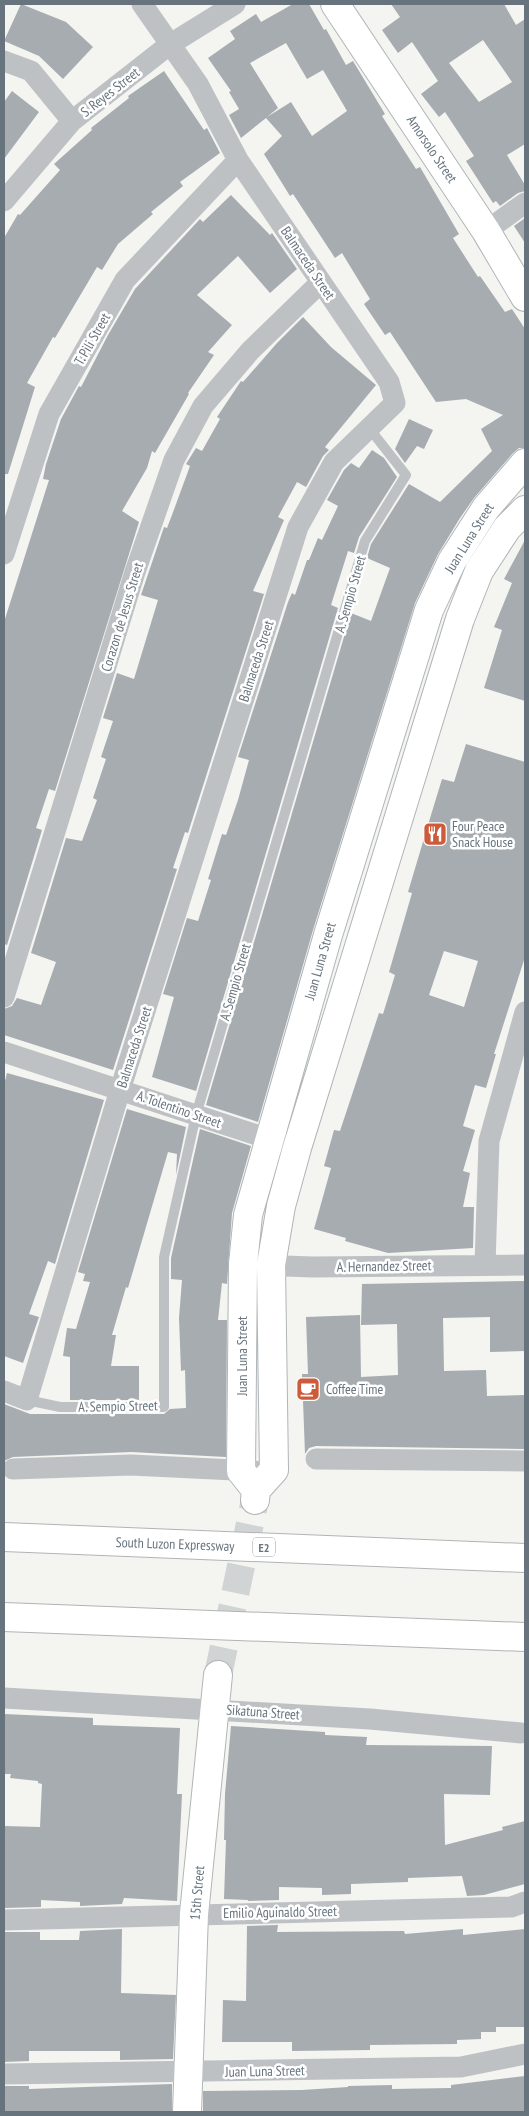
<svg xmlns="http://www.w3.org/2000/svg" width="529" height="2116" font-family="'PT Sans Narrow',sans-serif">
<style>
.building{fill:#a6acb0;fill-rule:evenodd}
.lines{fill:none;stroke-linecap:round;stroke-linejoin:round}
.secondary-tunnel{stroke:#d1d4d4;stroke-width:28;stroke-dasharray:28 14;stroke-linecap:butt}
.secondary-casing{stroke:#b0b5b8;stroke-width:30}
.highway-casing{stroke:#b1b4b6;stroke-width:30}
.lane{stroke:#bec1c4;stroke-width:10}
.street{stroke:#bec1c4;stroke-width:21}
.secondary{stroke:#fff;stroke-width:28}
.highway{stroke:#fff;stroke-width:28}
.labels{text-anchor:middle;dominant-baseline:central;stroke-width:5;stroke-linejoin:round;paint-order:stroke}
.shield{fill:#fff;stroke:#959ea5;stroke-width:1}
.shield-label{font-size:12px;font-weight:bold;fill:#67747e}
.street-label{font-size:14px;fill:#67747e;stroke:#fff}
.poi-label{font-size:14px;fill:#67747e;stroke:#fff;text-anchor:start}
</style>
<rect width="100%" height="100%" fill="#f4f4f1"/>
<path class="building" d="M21 4 66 22 93 47 63 79 39 56 4 41Z
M293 4H309L324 30 326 29 346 65 353 61 385 114 382 116 416 169 420 167 459 234 453 238 478 277 480 276 505 312 512 309 525 329V448H519L513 453 474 498 460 518 438 554 415 603 313 930 258 1122 206 1105 351 613 371 621 390 568 367 558 371 544 409 484 440 502 492 451 481 429 503 415 466 399 436 402 390 332 385 335 364 304 370 299 342 253 335 258 293 194 290 196 264 154 282 136 266 118 241 138 229 115 239 109 229 92 231 91 208 58 235 39 230 31 256 14 261 22ZM286 43 307 79 323 70 347 111 312 136 291 102 267 117 278 108 250 63Z
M391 4H504L516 25 525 19V144L507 155 525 185V191L518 193 500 206 496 201 493 203 466 161 474 156 445 112 439 117 421 94 438 81 412 42 398 53 382 30 400 17ZM483 40 512 82 479 102 449 63Z
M164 71 204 130 207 128 220 153 180 182 183 186 151 212 153 214 118 244 102 270 97 267 55 338 53 337 27 383 35 387 8 474H4V238L18 214 20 215 60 170 54 164 92 130 91 128 129 98 128 96Z
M12 91 39 112 4 159V102Z
M231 195 270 235 272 233 297 269 270 293 238 256 197 295 232 325 208 352 214 355 188 393 189 394 155 453 152 451 147 468 122 511 139 522 55 791 49 789 36 828 42 830 7 945 4 944V622L49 480 43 479 46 464 61 419 79 386 81 387 108 335 135 289 200 219 203 222Z
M525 218V243L514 226Z
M303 317 331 347 376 385 325 447 329 450 323 456 306 487 297 482 278 517 284 520 253 591 264 594 194 814 188 833 185 832 173 868 177 869 113 1070 4 1035V1009L12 1006 17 998 41 1005 56 962 31 953 66 838 82 841 97 800 93 798 106 759 101 757 113 721 103 718 117 673 134 679 158 600 141 595 164 527 167 528 172 515 190 466 186 464 196 448 202 451 220 419 217 417 241 381 243 382 277 343Z
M409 419 433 430 424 449 417 446 405 463 395 449Z
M372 450 384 458 397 477 359 537 354 553 348 551 331 605 338 608 196 1091 152 1077 174 997 163 994 187 918 198 921 211 880 208 879 222 834 226 835 238 800 249 760 238 757 288 602 292 593 295 595 307 560H309L318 538 322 540 338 506 327 500 344 470 351 463 359 468Z
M525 540V701L484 688 502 630 494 627 512 583 504 579Z
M466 744 525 762V957L494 1054H496L486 1088 475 1085 463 1126 475 1130 463 1171 470 1173 463 1207H474L473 1248 388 1253 345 1241 346 1238 314 1229 331 1168 324 1166 334 1130 340 1131 379 1013 383 1014 395 975 389 972 412 893 408 892 431 815 442 779 454 782ZM444 951 478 961 464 1007 429 995Z
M7 1073 104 1100 55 1264 48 1261 29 1314 39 1317 23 1363 4 1356V1085Z
M127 1109 186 1127 176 1175 177 1154 168 1152 128 1288 126 1287 112 1335H116L111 1366H139V1400H70V1357L63 1356 67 1328 76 1329 90 1282 83 1281 85 1274 78 1272Z
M200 1129 251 1146 232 1213 227 1284 222 1283 218 1320H227L226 1457 131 1452 13 1457 4 1461V1404L30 1414H164L170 1409 186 1408 185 1370 181 1371 179 1318 182 1280 171 1279V1258Z
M525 1281V1351L490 1352V1317L443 1318 444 1371 486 1370 487 1396 525 1395V1449L316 1446 309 1448 305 1454 302 1374H308L306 1317 360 1315 361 1377 398 1375 397 1324 361 1325 362 1284Z
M4 1714 93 1718V1725L180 1728 177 1794H182L177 1901 124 1898 122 1904 80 1906V1902L41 1900V1907L4 1908V1826L40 1827 42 1784 38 1783V1781L10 1778 11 1774H4Z
M231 1726 325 1732V1735L367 1737 366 1745 492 1746 490 1795 444 1794 445 1845 503 1830 502 1827 525 1821V1884L484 1895 467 1896 462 1876 408 1878V1882L351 1884V1894L322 1895V1888L279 1887V1900L248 1901V1900L224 1899 226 1840H224L225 1794Z
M278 1925 277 1932 404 1931 405 1934 463 1929V1935L525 1929V2027H496V2032H481V2039L457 2040V2044L370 2045V2050L292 2051V2042H222L223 2000 246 2001 247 1926Z
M122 1929 121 1993 176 1995 173 2059 120 2060V2051H29V2061L4 2062V1932H40V1940H79L80 1931Z
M525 2076V2112H203V2091L302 2090 348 2087V2086L392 2085V2089L451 2088V2085Z
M172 2084V2112H4V2086H29V2089Z"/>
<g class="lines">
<path class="secondary-tunnel" d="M218 1675 255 1500"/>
<g class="secondary-casing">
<path id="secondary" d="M335 4 486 231 525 297
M256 1490 241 1471 243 1264 248 1215 328 935 429 610 452 561 486 508 525 463
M255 1500 256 1490 274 1470 271 1265 281 1206 297 1148 460 619 479 571 507 528 525 510
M187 2112 194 1914 218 1675"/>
</g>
<g class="highway-casing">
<path id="highway" d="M4 1537 525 1558
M4 1617 525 1637"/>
</g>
<path class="lane" d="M27 1400 60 1407H164V1257L196 1115 365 541 406 475 369 428"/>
<path class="street" d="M4 61 31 71 72 121
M4 201 72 121 169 45 235 4
M486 231 525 203
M4 554 49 414 125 280 238 160
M4 997 135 572 174 460 203 406 250 351 320 283
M4 1052 284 1144
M256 1265 313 1267 525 1265
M485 1265 489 1141 525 1012
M4 1391 27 1400 120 1090 298 527 334 462 395 403 389 382 238 160 198 84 142 4
M316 1459 525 1461
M13 1469 131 1465 255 1471
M4 1698 370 1719 521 1733
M4 1920 511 1907 525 1902
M4 2074 461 2067 525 2054"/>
<use href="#secondary" class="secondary"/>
<use href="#highway" class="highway"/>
</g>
<defs>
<g id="restaurant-square" transform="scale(1.25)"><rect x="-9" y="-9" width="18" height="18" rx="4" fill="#cb5b3a" stroke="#fff"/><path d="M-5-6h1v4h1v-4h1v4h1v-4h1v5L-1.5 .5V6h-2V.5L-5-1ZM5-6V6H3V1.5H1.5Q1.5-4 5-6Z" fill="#fff"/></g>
<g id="cafe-square" transform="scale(1.25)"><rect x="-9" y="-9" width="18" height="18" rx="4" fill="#cb5b3a" stroke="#fff"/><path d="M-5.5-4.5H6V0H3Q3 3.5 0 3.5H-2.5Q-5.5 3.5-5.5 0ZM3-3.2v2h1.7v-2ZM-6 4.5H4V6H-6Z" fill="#fff"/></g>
</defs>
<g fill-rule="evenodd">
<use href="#restaurant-square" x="435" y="834"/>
<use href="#cafe-square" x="308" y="1389"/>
</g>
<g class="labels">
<rect class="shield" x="253" y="1537.5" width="22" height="19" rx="4"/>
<g class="shield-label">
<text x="264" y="1547">E2</text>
</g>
<g class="street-label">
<text transform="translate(110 92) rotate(-38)">S. Reyes Street</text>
<text transform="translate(432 149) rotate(56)">Amorsolo Street</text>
<text transform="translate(308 263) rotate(56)">Balmaceda Street</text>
<text transform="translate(92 339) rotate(-60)">T. Pili Street</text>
<text transform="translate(469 538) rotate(-58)">Juan Luna Street</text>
<text transform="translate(350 594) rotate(-74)">A. Sempio Street</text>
<text transform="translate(122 617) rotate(-73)">Corazon de Jesus Street</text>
<text transform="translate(256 661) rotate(-72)">Balmaceda Street</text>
<text transform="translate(320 961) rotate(-74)">Juan Luna Street</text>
<text transform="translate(235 982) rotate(-74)">A. Sempio Street</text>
<text transform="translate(134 1047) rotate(-72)">Balmaceda Street</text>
<text transform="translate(179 1109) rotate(19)">A. Tolentino Street</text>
<text transform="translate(384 1266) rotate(-1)">A. Hernandez Street</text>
<text transform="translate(242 1356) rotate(-90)">Juan Luna Street</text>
<text transform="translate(118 1406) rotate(-1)">A. Sempio Street</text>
<text transform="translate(175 1544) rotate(2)">South Luzon Expressway</text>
<text transform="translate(263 1712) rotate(4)">Sikatuna Street</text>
<text transform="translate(197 1893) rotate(-85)">15th Street</text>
<text transform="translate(280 1912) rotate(-1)">Emilio Aguinaldo Street</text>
<text transform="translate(265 2071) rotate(-1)">Juan Luna Street</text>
</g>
<g class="poi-label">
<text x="452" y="826">Four Peace<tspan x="452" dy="16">Snack House</tspan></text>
<text x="326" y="1389">Coffee Time</text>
</g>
</g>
<rect width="529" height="2116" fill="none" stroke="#67747e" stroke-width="10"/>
</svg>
